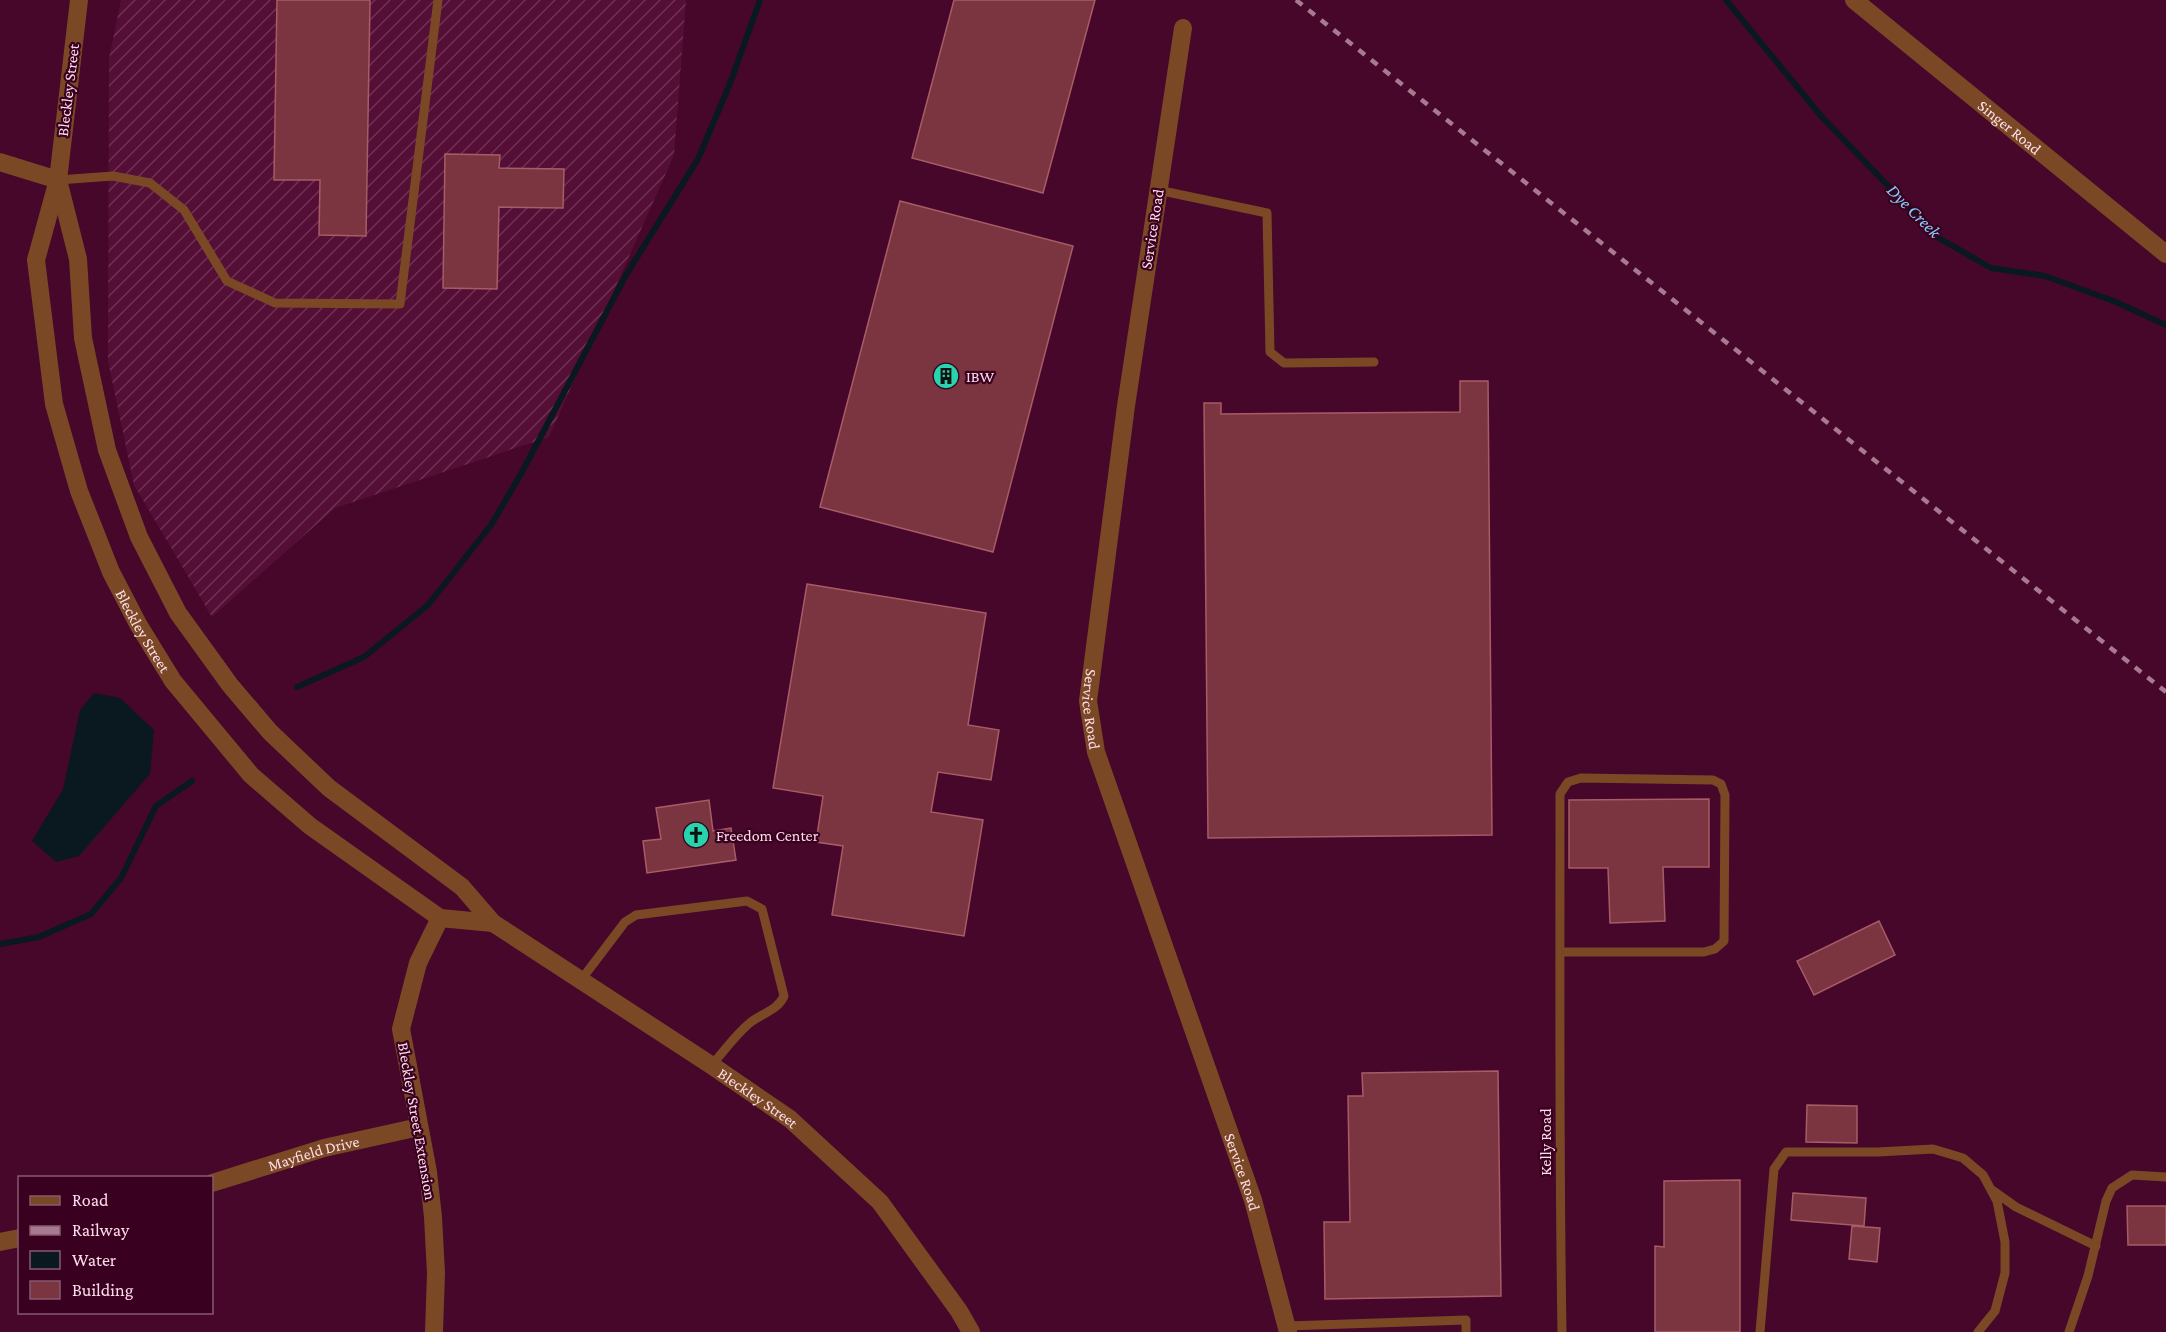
<svg xmlns="http://www.w3.org/2000/svg" width="2166" height="1332" font-family="'Crimson Pro',serif">
<style>
.industrial{fill:url(#industrial-furrows)}
.water{fill:#0a1920}
.lines{fill:none;stroke-linecap:round;stroke-linejoin:round}
.stream{stroke:#0a1920;stroke-width:6}
.building{fill:#7b3540;stroke:#a75c66;stroke-width:1.5}
.service{stroke:#7b4826;stroke-width:9}
.minor{stroke:#7b4826;stroke-width:18}
.tertiary{stroke:#7b4826;stroke-width:18}
.rail{stroke:#a87a90;stroke-width:4.5;stroke-dasharray:8 8;stroke-linecap:butt}
.labels{text-anchor:middle;dominant-baseline:central;stroke-width:4.5;stroke-linejoin:round;paint-order:stroke}
.street-label{font-size:16px;fill:#fddde9;stroke:#3a0020}
.poi-label{font-size:16px;fill:#fddde9;stroke:#3a0020;text-anchor:start}
.water-label{font-size:18px;font-style:italic;fill:#81cef6;stroke:#3a0020}
</style>
<defs>
<pattern id="industrial-furrows" width="10" height="10" patternUnits="userSpaceOnUse" patternTransform="scale(1.5)"><rect width="10" height="10" fill="#550f36"/><path d="M-1 1l2-2M0 10L10 0M9 11l2-2" fill="none" stroke="#6e3253"/></pattern>
</defs>
<rect width="100%" height="100%" fill="#46072a"/>
<path class="industrial" d="M121 0H686L674 155 549 437 335 508 212 617 134 485 108 361 109 59Z"/>
<path class="water" d="M94 693 120 698 154 730 150 774 79 856 56 862 32 841 63 789 80 710Z"/>
<g class="lines">
<path class="stream" d="M1726 0 1821 116 1937 237 1991 268 2045 276 2116 302 2166 325
M297 687 364 657 428 605 491 525 521 474 626 275 698 159 729 86 760 0
M0 944 39 937 91 914 121 878 156 806 192 781"/>
</g>
<path class="building" d="M277 0H370L366 236 319 235 320 180H274Z
M954 0H1095L1043 193 912 158Z
M445 154 500 155 499 168 564 169 563 208 499 207 497 289 443 288Z
M900 201 1073 246 993 552 820 507Z
M1460 381H1488L1492 835 1208 838 1204 403H1221V414L1460 412Z
M807 584 986 613 968 725 999 730 991 780 938 772 931 812 983 820 964 936 832 915 843 846 816 842 823 796 773 788Z
M1709 799V867H1663L1665 921 1610 923 1608 868H1569V800Z
M709 800 713 831 731 828 736 860 647 873 643 841 661 839 656 808Z
M1879 921 1895 955 1814 995 1797 961Z
M1498 1071 1501 1296 1325 1299 1324 1222H1350L1348 1096H1363L1362 1073Z
M1807 1105 1857 1106V1143L1806 1142Z
M1740 1180V1332H1655V1246L1664 1247V1181Z
M1793 1193 1866 1198 1864 1226 1791 1220Z
M2127 1206H2166V1245H2128Z
M1852 1226 1880 1228 1877 1262 1849 1259Z"/>
<g class="lines">
<path class="service" d="M58 180 113 176 150 183 184 210 227 281 275 303 400 304 438 0
M1158 190 1267 213 1270 352 1284 363 1374 362
M1560 952H1704L1715 949 1724 941 1725 795 1721 784 1713 780 1581 778 1568 782 1560 794C1560 973 1559 1153 1562 1332
M581 980 625 922 636 915 747 901 762 909 784 996C777 1011 764 1012 751 1022 736 1034 724 1051 712 1065
M1992 1190 2016 1207 2096 1246
M1287 1326 1466 1320V1332
M1760 1332 1774 1169 1786 1152H1878L1933 1149 1963 1158 1983 1175 1997 1201 2005 1242V1273L1995 1311 1978 1332
M2069 1332 2088 1276 2106 1201 2112 1188 2132 1175 2166 1177"/>
<g class="minor">
<path id="s1" d="M1854 0 2166 254"/>
<path id="s2" d="M1183 28 1126 406 1088 701 1096 752 1253 1200 1288 1332"/>
<path id="s3" d="M212 1183 324 1148 419 1127"/>
<path d="M0 1242 20 1238"/>
<path d="M434 1332 436 1273 433 1217 428 1172 401 1029 418 963 440 918"/>
</g>
<g class="tertiary">
<path id="s4" d="M79 0 58 180 36 260 54 404 79 491 111 572 138 624 173 681 251 775 310 826 440 918 493 923"/>
<path d="M0 162 58 180"/>
<path id="s5" d="M58 180 78 259 83 338 107 450 139 537 178 613 230 685 270 732 329 788 462 887 493 923 714 1067 790 1119 880 1202 959 1311 971 1332"/>
</g>
<path class="rail" d="M1296 0 2166 692"/>
</g>
<defs>
<g id="building-disc" transform="scale(1.35)"><circle r="9.5" fill="#27d5ad" stroke="#3a0020"/><path d="M-4-6H4V6H1V3H-1V6H-4ZM-2.5-4.3h1.7v1.8h-1.7ZM.8-4.3h1.7v1.8H.8ZM-2.5-1h1.7V.8h-1.7ZM.8-1h1.7V.8H.8Z" fill="#111"/></g>
<g id="church-disc" transform="scale(1.35)"><circle r="9.5" fill="#27d5ad" stroke="#3a0020"/><path d="M-1.2-6h2.4v3.5h3.3v2.4h-3.3V6h-2.4V-.1h-3.3v-2.4h3.3Z" fill="#111"/></g>
</defs>
<g fill-rule="evenodd">
<use href="#building-disc" x="946" y="376"/>
<use href="#church-disc" x="696" y="835"/>
</g>
<g class="labels">
<g class="street-label">
<text transform="translate(68 90) rotate(-83)">Bleckley Street</text>
<text stroke="none"><textPath href="#s1" startOffset="201">Singer Road</textPath></text>
<text transform="translate(1152 229) rotate(-81)">Service Road</text>
<text stroke="none"><textPath href="#s4" startOffset="654">Bleckley Street</textPath></text>
<text stroke="none"><textPath href="#s2" startOffset="688">Service Road</textPath></text>
<text stroke="none"><textPath href="#s5" startOffset="1216">Bleckley Street</textPath></text>
<text transform="translate(417 1121) rotate(80)">Bleckley Street Extension</text>
<text transform="translate(1545 1142) rotate(-90)">Kelly Road</text>
<text stroke="none"><textPath href="#s3" startOffset="106">Mayfield Drive</textPath></text>
<text stroke="none"><textPath href="#s2" startOffset="1176">Service Road</textPath></text>
</g>
<g class="poi-label">
<text x="966" y="376">IBW</text>
<text x="716" y="835">Freedom Center</text>
</g>
<g class="water-label">
<text transform="translate(1914 211) rotate(45)">Dye Creek</text>
</g>
</g>
<rect x="18" y="1176" width="195" height="138" fill="#3a0020" stroke="#885870" stroke-width="1.5"/>
<rect x="30" y="1196" width="30" height="9" fill="#7b4826" stroke="#885870" stroke-width="1.5"/>
<text x="72" y="1206" font-size="18" fill="#fddde9">Road</text>
<rect x="30" y="1226" width="30" height="9" fill="#a87a90" stroke="#885870" stroke-width="1.5"/>
<text x="72" y="1236" font-size="18" fill="#fddde9">Railway</text>
<rect x="30" y="1251" width="30" height="18" fill="#0a1920" stroke="#885870" stroke-width="1.5"/>
<text x="72" y="1266" font-size="18" fill="#fddde9">Water</text>
<rect x="30" y="1281" width="30" height="18" fill="#7b3540" stroke="#885870" stroke-width="1.5"/>
<text x="72" y="1296" font-size="18" fill="#fddde9">Building</text>
</svg>
